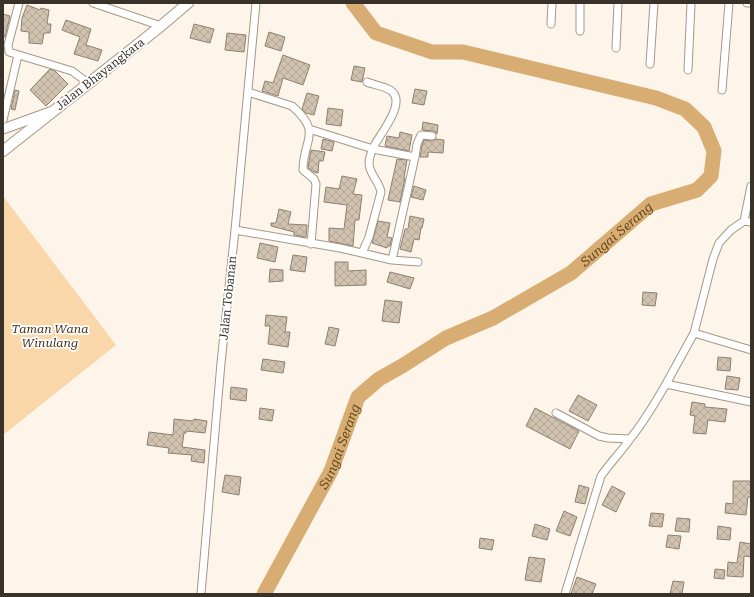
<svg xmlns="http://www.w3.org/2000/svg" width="754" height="597" font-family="'Roboto Serif',serif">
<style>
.park{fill:#fad7a9}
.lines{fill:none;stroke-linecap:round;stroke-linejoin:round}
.river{stroke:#d7ad73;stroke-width:15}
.building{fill:url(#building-cross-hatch);stroke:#8d806e}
.minor-casing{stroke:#a59785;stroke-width:9}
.tertiary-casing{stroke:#a59785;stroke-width:11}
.secondary-casing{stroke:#a59785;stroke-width:12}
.minor{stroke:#fff;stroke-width:7}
.tertiary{stroke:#fff;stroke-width:9}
.secondary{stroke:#fff;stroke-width:10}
.labels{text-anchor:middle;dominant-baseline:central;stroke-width:3.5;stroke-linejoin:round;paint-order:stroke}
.street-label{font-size:12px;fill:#38322b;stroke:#fff}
.park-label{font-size:12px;font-style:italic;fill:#423016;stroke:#fff}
.water-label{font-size:13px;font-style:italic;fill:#65471b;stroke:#fff}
</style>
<defs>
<pattern id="building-cross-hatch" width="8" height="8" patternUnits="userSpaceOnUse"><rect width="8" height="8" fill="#d0c2af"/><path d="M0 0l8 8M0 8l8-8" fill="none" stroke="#b3a797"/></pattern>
</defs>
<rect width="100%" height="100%" fill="#fef5ea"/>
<path class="park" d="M3 196 116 345 3 435 4 405Z"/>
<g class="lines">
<path class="river" id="s1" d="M264 594 331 471 358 397 379 379 402 366 446 338 493 318 571 273 651 204 697 190 711 176 714 151 704 127 685 109 656 98 463 52H432L376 33 353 3"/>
</g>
<path class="building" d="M27 5 40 10 41 8 49 10 47 24H51L50 33H44L42 44 29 43V32L21 31 22 18Z
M3 14 10 16 5 37H3Z
M66 20 91 29 86 45 102 50 98 61 74 54 80 37 62 30Z
M194 24 214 29 210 43 190 38Z
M269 32 285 37 281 51 265 46Z
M227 33 246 35 244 52 225 50Z
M283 55 310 65 303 85 283 78 278 96 262 91 265 81 273 83Z
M354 66 365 68 362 82 351 80Z
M50 69 55 71 68 84 46 106 30 90Z
M415 89 427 91 424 105 412 103Z
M15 90 19 91 15 110 11 109Z
M307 93 319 96 314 115 306 113 302 109Z
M328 108 343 110 341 126 326 124Z
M423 122 438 125 437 134 433 131 422 130Z
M400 132 412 135 409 151 385 146 387 136 399 138Z
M323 139 334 142 332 151 321 149Z
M436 139 444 140 443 153 428 152V157H420L422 145 424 140 432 141Z
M311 150 325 152 323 161H319L318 173 314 172 308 168Z
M397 159 407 160 404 178H405L400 202 388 200Z
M342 176 357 179 353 194 362 195 359 220H355L353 246 329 241V228L344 229 347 205 324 202 326 187 339 189Z
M414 186 426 190 423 200 411 197Z
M279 209 291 212 288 224 307 225 306 237 294 235V232L271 226V223H276Z
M410 216 424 219 422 228H421L419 240 414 239 411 252 400 249 405 229H408Z
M378 221 390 223 387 237 392 238 390 246H388L387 248 372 243Z
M260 243 278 247 275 262 257 258Z
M293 255 307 257 305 272 290 270Z
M335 262H348V271L366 270V285L335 286Z
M270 269 283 270V281L269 282Z
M390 272 414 278 410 289 387 282Z
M643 292 657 293 655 306 642 305Z
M385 300 402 302 399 323 382 321Z
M266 315 287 317 285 332H290L288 347 268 344 270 326H265Z
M329 327 339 329 335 346 325 344Z
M718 357 731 358 730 371 717 370Z
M263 359 285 362 283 373 261 370Z
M727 376 740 378 738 390 725 389Z
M231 387 247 389 246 401 230 399Z
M578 395 597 405 588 421 569 411Z
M692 402 705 404V407L727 409 725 422 708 420 706 434 693 433 695 416 690 415Z
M260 408 274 410 272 421 259 419Z
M535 408 579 431 570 449 526 426Z
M174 419 193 421 194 419 207 421 205 433 186 431V433H184L182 447 205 450 204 463 191 461 192 455 168 453 169 448 147 445 149 432 173 435Z
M225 475 241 477 239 495 222 492Z
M733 481H751V497H748L746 515 725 513 726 503 733 504Z
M579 485 589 488 585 504 575 502Z
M612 486 625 493 616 512 602 505Z
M564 511 577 517 570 536 556 531Z
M651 513 664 514 662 527 649 526Z
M677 518 690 519 689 532 675 531Z
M535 524 550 529 547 540 532 536Z
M718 526 731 528 730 540 717 539Z
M668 535 681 536 679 549 666 547Z
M480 538 494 540 492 550 479 548Z
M740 542 751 544V557L744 556 743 577 727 576 728 562 737 563Z
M529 557 545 559 541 582 525 580Z
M715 569 725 570 724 579 714 578Z
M577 577 596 584 592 594H571Z
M673 581 684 582 682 594H670Z"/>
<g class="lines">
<g class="minor-casing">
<path id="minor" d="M19 3 8 45 9 52 72 71 88 83
M93 3 161 26
M747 3H751
M551 24 552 3
M580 31V3
M616 48 618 3
M650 64 654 3
M688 70 691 3
M722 90 729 3
M248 92 292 106C323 133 303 139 303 170L314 179 316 184 311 244
M3 120 18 55
M309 129 373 149 415 157 417 144 421 135 432 136
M751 186 744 221 751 222
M235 230 340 248 392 260 418 262
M362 253 369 237 381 192C379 181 369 174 369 163 369 158 371 153 373 148 378 136 409 102 390 90 384 86 374 85 367 82
M392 260 415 157
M694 333 751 350
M666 384 694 333 713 259 719 243 731 230 744 221
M556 413 599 436 608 438 630 439
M201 594 221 363 235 230 256 3
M565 594 601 476C610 463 621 452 630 439 644 422 655 403 666 384L751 402"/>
</g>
<g class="tertiary-casing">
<path id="tertiary" d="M3 129 50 112"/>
</g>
<g class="secondary-casing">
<path id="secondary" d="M3 151 161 26 188 3"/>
</g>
<use href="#minor" class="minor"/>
<use href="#tertiary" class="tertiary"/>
<use href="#secondary" class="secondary"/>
</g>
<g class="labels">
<g class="street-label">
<text transform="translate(100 74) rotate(-38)">Jalan Bhayangkara</text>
<text transform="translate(228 298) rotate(-84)">Jalan Tobanan</text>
</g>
<g class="park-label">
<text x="50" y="329">Taman Wana<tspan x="50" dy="14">Winulang</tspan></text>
</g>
<g class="water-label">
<text stroke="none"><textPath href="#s1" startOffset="526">Sungai Serang</textPath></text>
<text stroke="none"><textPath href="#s1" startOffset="166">Sungai Serang</textPath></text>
</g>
</g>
<rect width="754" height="597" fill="none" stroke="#38322b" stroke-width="8"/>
</svg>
